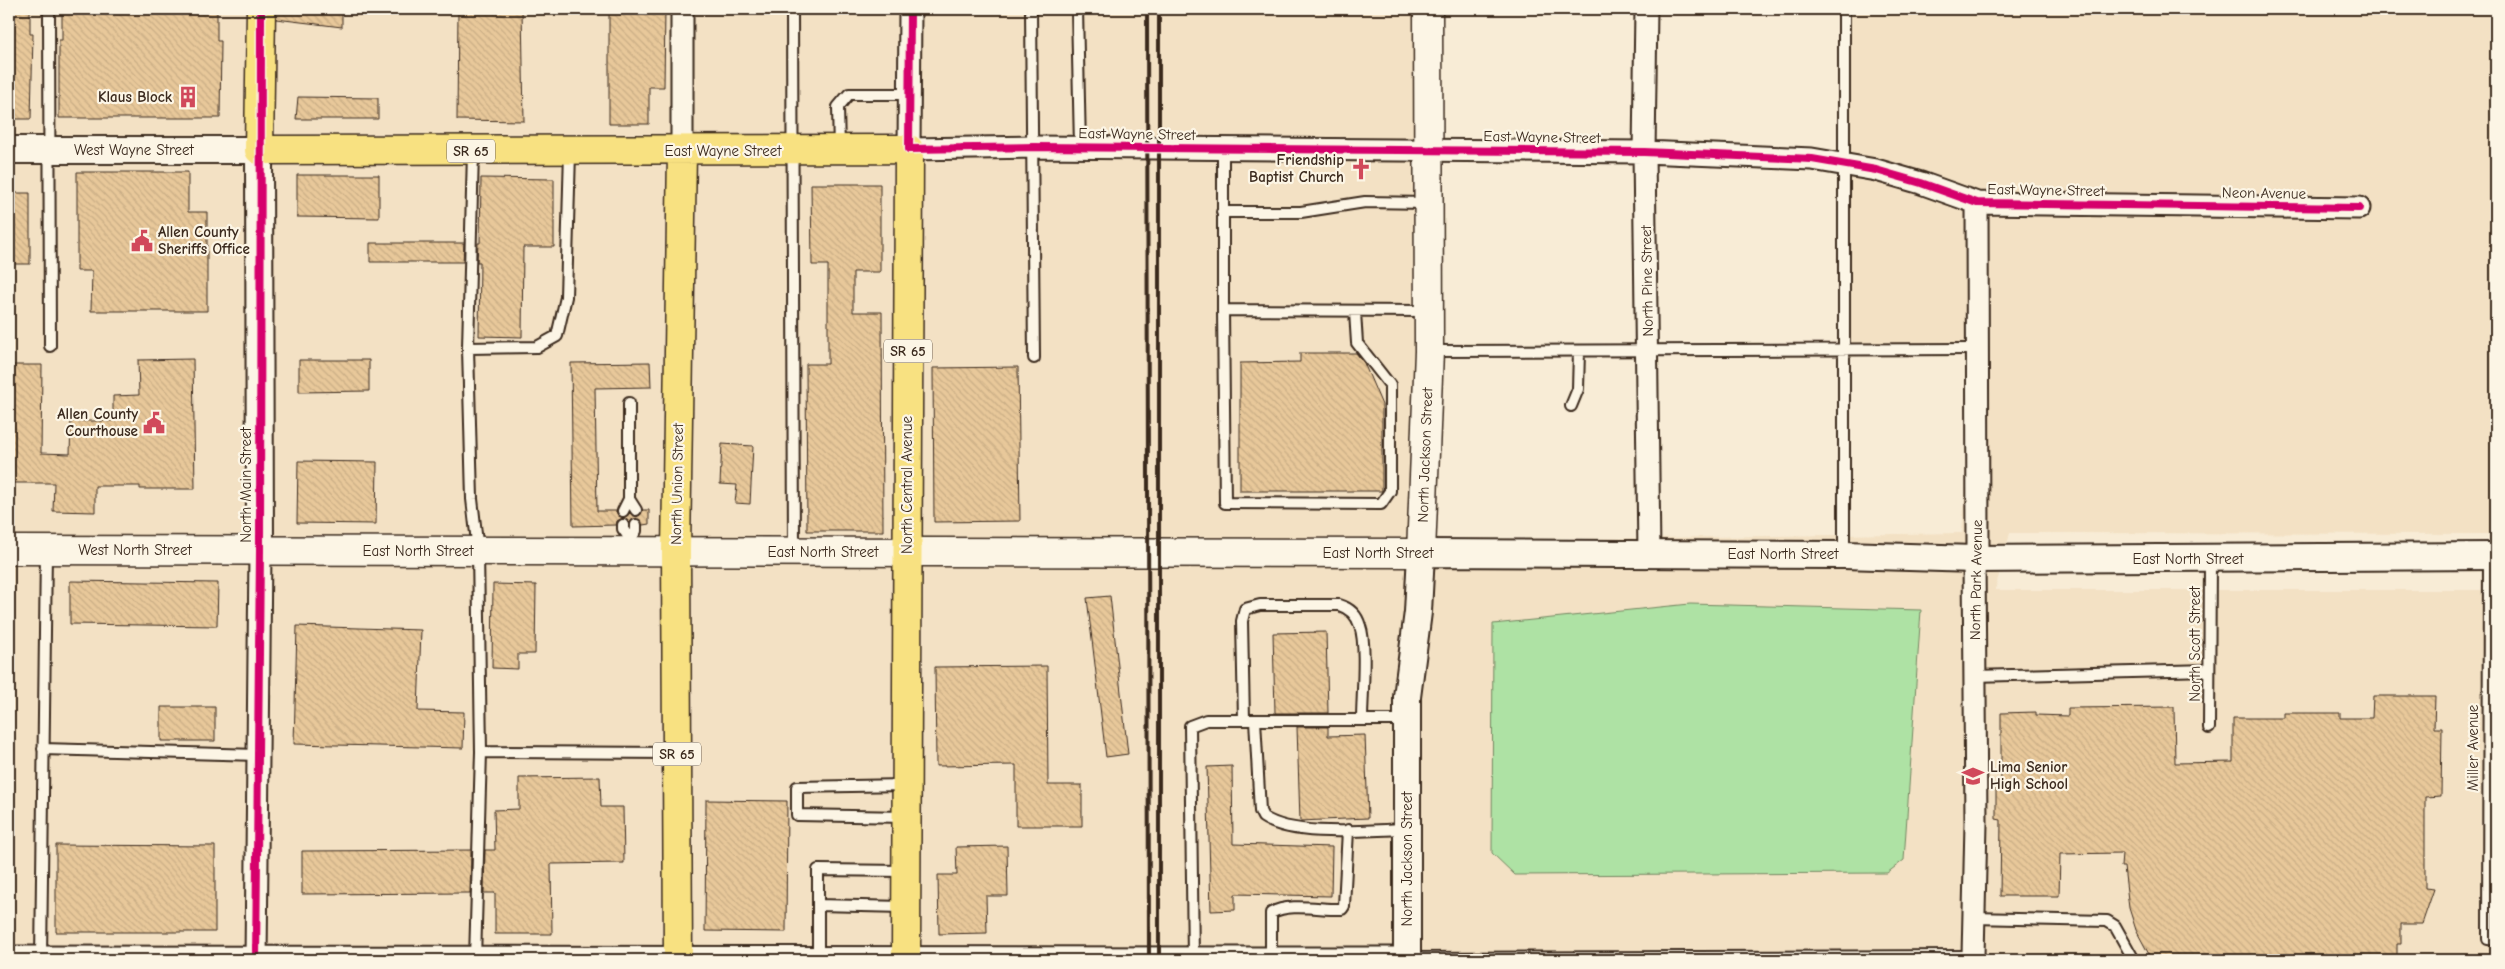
<svg xmlns="http://www.w3.org/2000/svg" width="2505" height="969" font-family="'Comic Neue',sans-serif">
<style>
.built{fill:#f3e1c4}
.garden{fill:#aee2a4;stroke:#748661}
.building{fill:url(#building-back-hatch);stroke:#3b2a1e}
.lines{fill:none;stroke-linecap:round;stroke-linejoin:round}
.service-casing{stroke:#3b2a1e;stroke-width:14}
.minor-casing{stroke:#3b2a1e;stroke-width:25}
.tertiary-casing{stroke:#3b2a1e;stroke-width:30}
.secondary-casing{stroke:#3b2a1e;stroke-width:31}
.primary-casing{stroke:#3b2a1e;stroke-width:31}
.service{stroke:#fcf5e5;stroke-width:10}
.minor{stroke:#fcf5e5;stroke-width:21}
.tertiary{stroke:#fcf5e5;stroke-width:26}
.secondary{stroke:#fcf5e5;stroke-width:28}
.primary{stroke:#f8e181;stroke-width:28}
.rail{stroke:#3b2a1e;stroke-width:4}
.cycleway-casing{stroke:#fcf5e5;stroke-width:11}
.cycleway{stroke:#d6006c;stroke-width:8}
.labels{text-anchor:middle;dominant-baseline:central;stroke-width:4.5;stroke-linejoin:round;paint-order:stroke}
.shield{fill:#fcf5e5;stroke:#75675a;stroke-width:1}
.shield-label{font-size:14px;font-weight:bold;fill:#3b2a1e}
.poi-label{font-size:15px;font-weight:bold;fill:#3b2a1e;stroke:#fcf5e5;text-anchor:end}
.street-label{font-size:15px;fill:#3b2a1e;stroke:#fcf5e5}
</style>
<defs>
<pattern id="building-back-hatch" width="6" height="6" patternUnits="userSpaceOnUse" patternTransform="scale(1.25)"><rect width="6" height="6" fill="#e8c89a"/><path d="M-1 5l2 2M0 0l6 6M5-1l2 2" fill="none" stroke="#c8ac84"/></pattern>
</defs>
<rect width="100%" height="100%" fill="#f8ecd6"/>
<filter id="ink" filterUnits="userSpaceOnUse"><feTurbulence type="fractalNoise" baseFrequency=".02" numOctaves="2"/><feDisplacementMap in="SourceGraphic" scale="10" xChannelSelector="R" yChannelSelector="G"/><feConvolveMatrix kernelMatrix="1 2 1 2 8 2 1 2 1" color-interpolation-filters="sRGB"/></filter>
<g filter="url(#ink)">
<path class="built" d="M9 9H1428L1421 553 1527 540 1962 533 1976 350H1844V9H2496V534L2010 533 1995 590H2496V960H9Z"/>
<path class="garden" d="M1690 604 1921 610 1904 860 1887 873 1515 875 1492 853 1493 624Z"/>
<path class="building" d="M9 9H30V34H33L31 119H9Z
M62 9H217V41H221L220 118H59V40H62Z
M277 9H342V27L276 19Z
M458 9H522L524 121 457 120Z
M609 9H665L664 87H649V124H609Z
M298 97 378 98V119H296Z
M77 172H188V212H207V311H91L92 271H77Z
M297 175H379V218L297 217Z
M481 178 554 179V247H523L522 337 479 336 480 262H477L478 243H480Z
M811 184H880V272H853V312H882L883 531H807L806 364H828V265H812Z
M9 193H30V264H9Z
M370 243H464L463 262H370Z
M1300 353H1356L1364 363 1382 405V491H1240V363L1300 362Z
M193 359 195 489H140V486H95V512L53 511 54 483H9V365H42L41 453 70 454 71 421H113V396L139 395 138 360Z
M299 360H369V391L299 392Z
M650 362 651 387 595 388 597 511H616L618 515 623 518 630 513 637 517 643 510H649V524L643 525 636 518 630 523 623 518 617 521 616 525 573 526 571 363Z
M1018 367 1020 521 934 522 933 368Z
M722 444 753 446 750 504 735 503 737 485 720 484Z
M298 461 377 462 376 524 297 523Z
M70 581 218 583 217 626 70 624Z
M493 584 536 585 535 654H518V669L492 668Z
M1110 596 1128 754 1106 757 1087 598Z
M297 626 421 630 418 711 464 712 463 748 294 744Z
M1326 632 1328 713H1275L1273 633Z
M1047 666 1048 785H1082V826H1016V765L936 766 935 667Z
M2373 696H2435L2434 728H2442L2441 796 2425 797V888L2434 889 2422 924H2401V944H2397V960H2152L2136 930 2129 908 2124 867H2121L2122 853 2060 854 2059 896H2000L2001 820 1996 819V789H2001V713L2036 712V715L2068 716V708L2174 707 2175 763 2233 762V718H2284V713H2340V718H2372Z
M161 707H215V741H161Z
M1297 727H1328V736L1365 735 1368 818 1300 821Z
M1232 766 1233 844 1332 847 1331 896 1235 894V910L1211 911 1207 767Z
M600 777 601 807H623L624 863 551 864 552 934H495V893H484L485 850H495L494 810 519 809V778Z
M706 800 787 801 786 932 705 931Z
M56 845 215 846V932H56Z
M1007 846 1008 896H986L987 933 939 934 938 875H957L956 847Z
M471 850 470 893 302 894V851Z"/>
<g class="lines">
<g class="service-casing">
<path id="service" d="M49 9 50 346
M792 9 794 550
M1031 9 1034 358
M1077 9 1080 147
M1844 9V555
M839 149 838 107 849 94H909
M1223 149V310L1429 311
M473 152 468 348 472 499 478 551 481 752 475 959
M1222 212H1301L1365 202 1428 203
M1223 310 1225 503 1381 504 1390 491V385L1357 343 1355 312
M468 348 537 347 557 336 566 297 570 152
M1430 351 1976 349
M1571 406 1578 389 1579 351
M629 499 636 510
M623 511 629 499V403
M623 525V529L630 539V550
M630 539 636 531V525
M2489 557 2488 939 2496 940
M1974 676 2209 670
M1244 720 1242 621 1245 609 1260 605H1339C1349 608 1357 615 1360 626 1367 645 1362 697 1362 720
M1255 720 1260 811 1263 817C1294 838 1369 830 1406 829
M2209 728 2210 560
M43 749 258 755
M481 752 675 753
M905 785 797 787V815L906 817
M818 905 904 907
M1973 918 2107 921 2115 926 2134 960
M818 958V870L905 871
M1193 958 1190 726 1206 720H1406
M1271 958V913C1290 902 1321 910 1342 909L1344 906 1348 830
M1408 958 1973 956V960
M41 959 46 551"/>
</g>
<g class="minor-casing">
<path id="minor" d="M682 9V151
M910 9 909 149 1034 147 1644 152 1812 159 1876 170 1921 183 1977 203 2359 208
M1646 9 1644 152 1649 554
M1973 956 1976 823 1974 559 1978 547 1977 203
M9 957 1407 958
M256 960 260 551"/>
</g>
<g class="tertiary-casing">
<path id="tertiary" d="M9 150H259L260 551
M1407 960V697L1418 612 1421 553 1844 555 1974 559 2496 556"/>
</g>
<g class="secondary-casing">
<path id="secondary" d="M9 550 1421 553 1429 351 1428 9"/>
</g>
<g class="primary-casing">
<path id="primary" d="M261 9 259 150 909 149 906 960
M678 960 676 551 682 151"/>
</g>
<use href="#service" class="service"/>
<use href="#minor" class="minor"/>
<use href="#tertiary" class="tertiary"/>
<use href="#secondary" class="secondary"/>
<use href="#primary" class="primary"/>
<path class="rail" d="M1147 9 1149 960
M1159 9V960"/>
<g class="cycleway-casing">
<path id="cycleway" d="M910 9 909 149 1034 147 1644 152 1812 159 1876 170 1921 183 1977 203 2359 208
M256 960 260 551 261 9"/>
</g>
<use href="#cycleway" class="cycleway"/>
</g>
</g>
<defs>
<g id="building-bare" transform="scale(1.725)"><path d="M-4-6H4V6H1V3H-1V6H-4ZM-2.5-4.3h1.7v1.8h-1.7ZM.8-4.3h1.7v1.8H.8ZM-2.5-1h1.7V.8h-1.7ZM.8-1h1.7V.8H.8Z" fill="#d1495b" stroke="#fcf5e5" stroke-width="2.5" paint-order="stroke"/></g>
<g id="church-bare" transform="scale(1.725)"><path d="M-1.2-6h2.4v3.5h3.3v2.4h-3.3V6h-2.4V-.1h-3.3v-2.4h3.3Z" fill="#d1495b" stroke="#fcf5e5" stroke-width="2.5" paint-order="stroke"/></g>
<g id="civic-bare" transform="scale(1.725)"><path d="M-.6-6.5H3V-4.5H.6V-3L4-1V1h2V6H-6V1h2V-1L-.6-3ZM-1.2 2.5V6h2.4V2.5Z" fill="#d1495b" stroke="#fcf5e5" stroke-width="2.5" paint-order="stroke"/></g>
<g id="school-bare" transform="scale(1.725)"><path d="M0-5L7-2L0 1L-7-2ZM-4 1L0 2.5L4 1V4Q0 6-4 4Z" fill="#d1495b" stroke="#fcf5e5" stroke-width="2.5" paint-order="stroke"/></g>
</defs>
<g fill-rule="evenodd">
<use href="#building-bare" x="188" y="97"/>
<use href="#church-bare" x="1361" y="169"/>
<use href="#civic-bare" x="142" y="241"/>
<use href="#civic-bare" x="154" y="423"/>
<use href="#school-bare" x="1973" y="776"/>
</g>
<g class="labels">
<g class="shield">
<rect x="447" y="139.5" width="48" height="23" rx="4"/>
<rect x="884" y="339.5" width="48" height="23" rx="4"/>
<rect x="653" y="742.5" width="48" height="23" rx="4"/>
</g>
<g class="shield-label">
<text x="471" y="151">SR 65</text>
<text x="908" y="351">SR 65</text>
<text x="677" y="754">SR 65</text>
</g>
<g class="poi-label">
<text x="172" y="97">Klaus Block</text>
<text x="1344" y="160">Friendship<tspan x="1344" dy="17">Baptist Church</tspan></text>
<text x="158" y="232" text-anchor="start">Allen County<tspan x="158" dy="17">Sheriffs Office</tspan></text>
<text x="138" y="414">Allen County<tspan x="138" dy="17">Courthouse</tspan></text>
<text x="1990" y="767" text-anchor="start">Lima Senior<tspan x="1990" dy="17">High School</tspan></text>
</g>
<g class="street-label">
<text transform="translate(1137 134) rotate(1)">East Wayne Street</text>
<text transform="translate(1542 137) rotate(1)">East Wayne Street</text>
<text x="134" y="150">West Wayne Street</text>
<text x="723" y="151">East Wayne Street</text>
<text transform="translate(2046 190) rotate(1)">East Wayne Street</text>
<text transform="translate(2264 193) rotate(1)">Neon Avenue</text>
<text transform="translate(1647 281) rotate(-91)">North Pine Street</text>
<text transform="translate(1425 455) rotate(-88)">North Jackson Street</text>
<text transform="translate(677 484) rotate(-89)">North Union Street</text>
<text transform="translate(246 485) rotate(-90)">North Main Street</text>
<text transform="translate(907 485) rotate(-90)">North Central Avenue</text>
<text x="135" y="550">West North Street</text>
<text x="418" y="551">East North Street</text>
<text x="823" y="552">East North Street</text>
<text x="1378" y="553">East North Street</text>
<text x="1783" y="554">East North Street</text>
<text x="2188" y="559">East North Street</text>
<text transform="translate(1976 580) rotate(-89)">North Park Avenue</text>
<text transform="translate(2195 644) rotate(-90)">North Scott Street</text>
<text transform="translate(2473 748) rotate(-90)">Miller Avenue</text>
<text transform="translate(1407 859) rotate(-90)">North Jackson Street</text>
</g>
</g>
<rect width="2505" height="969" fill="none" stroke="#fcf5e5" stroke-width="30"/>
<rect x="15" y="15" width="2475" height="939" fill="none" stroke="#3b2a1e" stroke-width="2" filter="url(#ink)"/>
</svg>
